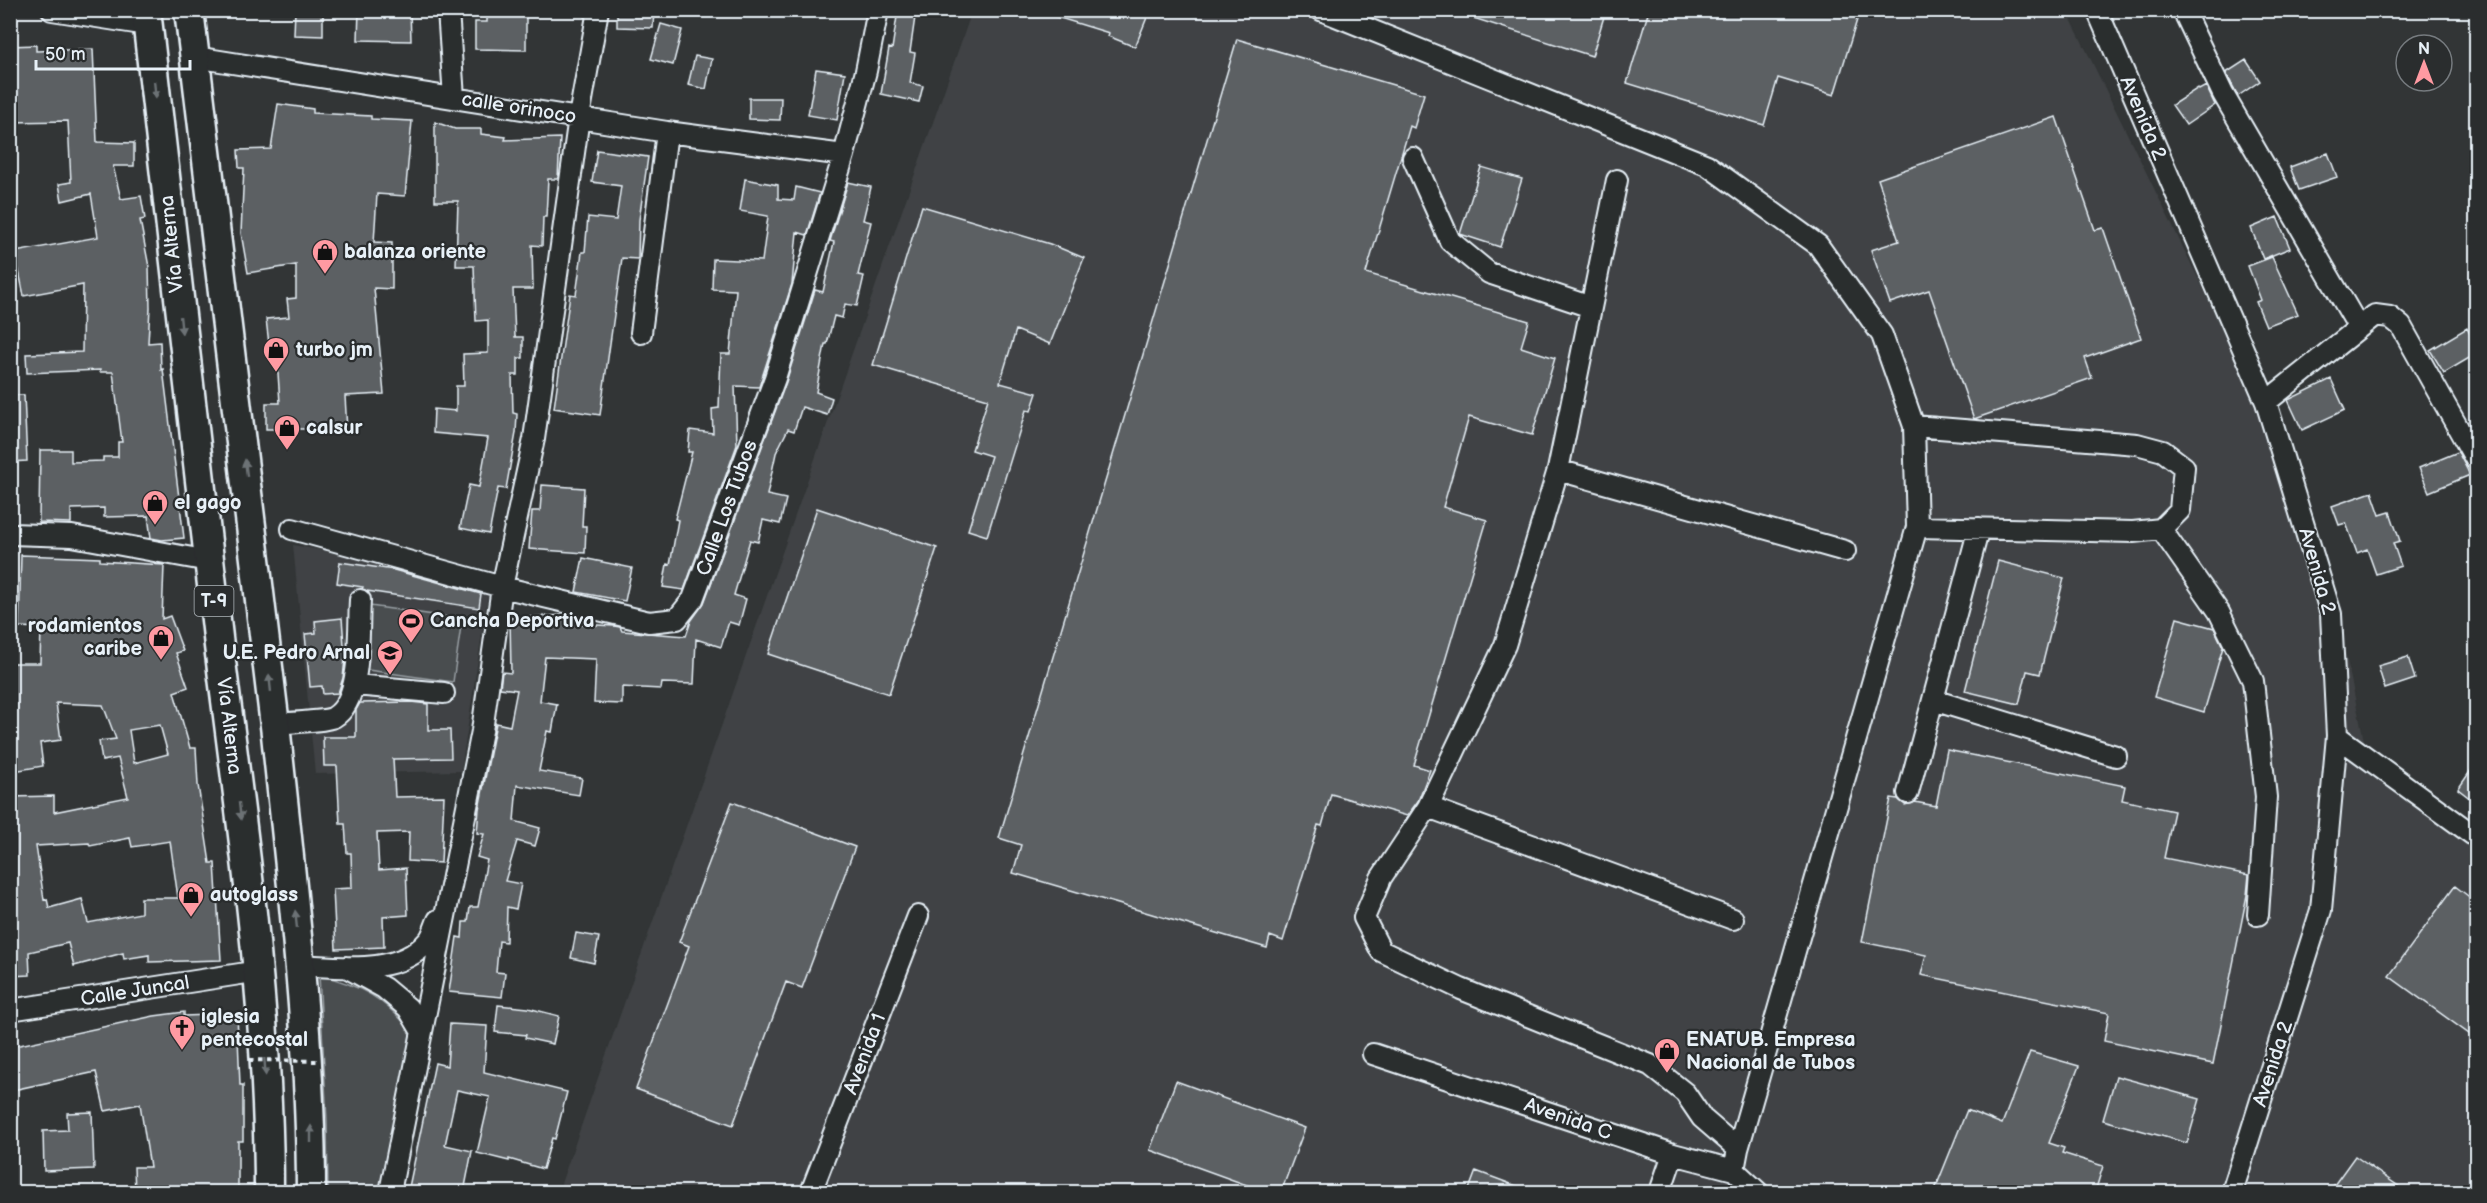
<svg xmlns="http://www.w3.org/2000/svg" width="2487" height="1203" font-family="'Balsamiq Sans',sans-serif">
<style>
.built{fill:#3f4244}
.green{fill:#494d4f;stroke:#989fa4;stroke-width:1.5}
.building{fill:#5c6063;stroke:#e8f1f8;stroke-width:1.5;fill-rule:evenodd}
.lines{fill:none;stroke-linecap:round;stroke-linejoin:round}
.minor-casing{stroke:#e8f1f8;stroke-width:24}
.highway-casing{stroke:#e8f1f8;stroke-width:33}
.minor{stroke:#2a2d2e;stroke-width:20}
.highway{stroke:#2a2d2e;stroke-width:28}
.path-bridge{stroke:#e8f1f8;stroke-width:4;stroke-dasharray:4.5 4.5;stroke-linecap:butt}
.oneway{fill:#6c7275}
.labels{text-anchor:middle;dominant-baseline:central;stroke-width:4.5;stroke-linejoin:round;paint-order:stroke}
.shield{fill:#2a2d2e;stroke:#afb6bb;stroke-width:1.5}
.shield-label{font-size:18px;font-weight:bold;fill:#e8f1f8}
.street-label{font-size:20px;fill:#e8f1f8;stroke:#2a2d2e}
.poi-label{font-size:20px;font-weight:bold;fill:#e8f1f8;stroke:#2a2d2e;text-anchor:start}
</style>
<rect width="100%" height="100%" fill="#323536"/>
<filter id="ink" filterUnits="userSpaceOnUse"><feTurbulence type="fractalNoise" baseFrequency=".0167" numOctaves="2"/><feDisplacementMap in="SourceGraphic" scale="12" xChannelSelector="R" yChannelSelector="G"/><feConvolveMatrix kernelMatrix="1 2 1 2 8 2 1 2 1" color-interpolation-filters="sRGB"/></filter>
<g filter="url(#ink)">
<path class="built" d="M972 11H2067L2284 453 2345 651 2371 773 2476 849V1192H558Z
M293 545 490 581 461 771 315 774Z"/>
<path class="green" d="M370 606 462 619 453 682 361 669Z
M319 975C361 985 385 999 412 1032L381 1192H328L327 1120Z"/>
<path class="building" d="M295 10H323V36L294 35Z
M359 10H410L411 41 358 40Z
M487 10H526V50L475 49V22H487Z
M617 10H654L653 28 617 27Z
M898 10H916L910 52 915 53 910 83 923 86 919 102 881 94 889 48 892 49Z
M1050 10H1150L1135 47 1108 36 1109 33 1050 15Z
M1462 10H1606L1592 56 1461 14Z
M1649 10H1860L1834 95 1778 78 1764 125 1627 83Z
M661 24 682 30 673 65 651 59Z
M1237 39 1424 94 1414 128 1410 126 1366 273 1529 321 1521 347 1555 358 1532 435 1469 417 1443 507 1487 520 1414 765 1430 770 1418 801 1407 816 1331 794 1322 826 1318 825 1283 941 1270 936 1267 948 1013 873 1021 845 999 838Z
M36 45V51L93 49 97 142 134 143V166H113L121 199 141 196 145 219 140 220 149 267 150 308 148 343 160 342 161 370 163 369 184 538 162 540 151 538 148 516 104 517V508L71 509V523L39 522 40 450H71V462L103 461V457H118V442H122L113 372H100V370L27 373 26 354 82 352 83 285 24 296 15 252 98 237 91 194 62 201 59 184 71 182 68 121 10 122V46Z
M695 56 712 59 706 89 688 85Z
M2246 60 2260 81 2238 96 2226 73Z
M816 69 845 73 837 120 808 115Z
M2206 86 2215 105 2186 125 2172 105 2198 88 2199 90Z
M749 98H781L780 120 749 119Z
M278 104 313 109V113L371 116V119L412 121 405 196 377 194 374 242 392 243V289L374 288 384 394 345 396 347 430 316 432 315 429H266V403H280L276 343 269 344 266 319 289 317 287 299 296 298V265L248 273 241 233 244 168H239L238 150 271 149Z
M2056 117 2095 230 2103 228 2141 338 2085 358 2092 378 1974 419 1929 290 1890 303 1871 250 1899 241 1878 179Z
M435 122 455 129H481V134L506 137 505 140 560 138 558 179H548L546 217H543L542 246 532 245 533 289H513L515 337H523V358H518V375H512L513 413 517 414 516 433 506 489 498 488 489 534 460 528 469 485 479 487 488 438 433 433 434 409 456 411V386H464L463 354 488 353V320L476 321 474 266H456L458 201H435Z
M597 150 648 157 639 220 638 259 622 258 600 415 554 408 570 294 576 295 582 252H585L588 217 616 220 621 186 592 182Z
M2328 153 2337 177 2299 190 2290 167Z
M1481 167 1522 179 1500 247 1460 234Z
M745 179 778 185V199L794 200 796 187 820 193 807 235 797 232 792 284 759 387 735 386 737 445 684 590 663 587 667 564 670 565 678 520 675 519 692 452H688L690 430 713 433 712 409 719 408 721 354H730L736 290 712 289 713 259 762 261 768 216 740 211Z
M848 182 871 187 863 220 871 222 858 275 864 276 857 306 845 304 842 318 834 316 827 344H825L816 392 832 398 827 415 802 407 794 431 788 429 776 453 767 495 786 499 780 524 763 520 758 542 750 540 734 595 746 599 739 625 729 622 721 647 696 639 694 684 662 683 661 689 622 687V704L594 703 596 659 545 657 540 701 557 704 552 732 547 731 539 771 582 778 579 795 517 785 514 821 540 828 535 846 517 841 505 881 521 884 516 909 507 907 506 942 499 941 496 972 505 973 502 997 449 992 457 937 462 938 463 922H468L470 907H478L487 860 477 857 484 834 477 833 479 809 496 723 510 726 517 690 500 688 502 672 511 673 510 618 565 615V623L614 626 620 627 622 631 686 636 691 621 704 603 786 382 815 290 823 292 834 242 830 241Z
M922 206 1050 244 1084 258 1050 344 1016 330 1000 383 1037 393 1031 411 1026 410 987 536 968 530 991 456 972 450 988 399 873 365Z
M2277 217 2290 248 2263 259 2251 228Z
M2272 257 2298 314 2266 326 2256 302 2261 300 2248 266Z
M2467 328 2476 345V354L2444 373 2430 350Z
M2331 379 2345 410 2302 430 2288 400Z
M10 395H24L27 461 10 462Z
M2458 452 2470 475 2429 492 2419 468Z
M542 485 584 488 582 526H586L585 553 529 549 532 511H540Z
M2372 492 2380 515 2390 512 2400 541 2393 543 2401 566 2376 574 2367 549 2357 553 2346 523 2339 525 2332 506Z
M817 508 937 548 889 694 768 654Z
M21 555 100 558V561L164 565 162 619 170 616 183 651 176 653 188 687 174 692 190 748H196L198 785 210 863H215L221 960 149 962V955L124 959 123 953 74 966 68 943 29 952 30 975 10 976V797L54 796V812L128 797 118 758 102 761 99 741 116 739 103 705 56 703 61 740 40 743 43 766 14 771 10 748V663H40L41 628 19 627ZM160 725 168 754 134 763 129 730ZM130 838 132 847 170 841 178 898H141V913L88 923 82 899 49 908 47 899 44 900 36 846 89 843 90 846Z
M583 558 632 568 625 601 576 592Z
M1998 561 2064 578 2040 674 2027 671 2019 704 1965 691Z
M340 562 394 570 481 594 479 608 367 591 362 589 363 587 337 583Z
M342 618 345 659 343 678 338 693 323 694 322 686 310 687 305 634 316 633 315 621Z
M2177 618 2214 628 2223 647 2204 712 2154 697Z
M2408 657 2415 679 2385 689 2378 666Z
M411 702 428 704V730H450L451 758 393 759 395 797 444 796 441 863 408 861 409 832 377 833 379 870 406 868 408 915 383 917 384 947 336 949 333 889 352 888 351 853H347L345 824H340L337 766H324L323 737H356V710L360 703Z
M1947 750 2125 786 2122 800 2174 811 2164 858 2249 875 2247 895 2213 1064 2104 1041 2109 1013 1921 975 1926 955 1862 942 1891 798 1898 799 1905 805 1915 802 1936 806Z
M2476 763V803L2458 789Z
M732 802 855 847 802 988 786 982 733 1125 636 1089 689 946 679 942Z
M2455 886 2476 902V1039L2389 976Z
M576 933 599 937 594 963 571 958Z
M498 1005 528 1008 559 1016 553 1044 525 1038 526 1035 495 1032Z
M184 1012V1016L237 1014 240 1085H243V1141H238V1192H135L134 1167H150L140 1104 105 1111 96 1072 13 1090 10 1047 154 1016Z
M450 1024 487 1026 484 1072 567 1092 555 1139 552 1138 543 1169 509 1159V1161L477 1153 490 1097 457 1090 445 1145 472 1151 464 1192H408L435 1063 447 1066Z
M2030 1052 2079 1066 2049 1143 2064 1148 2062 1153 2103 1166 2095 1192H1934L1967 1110 2002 1124Z
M2116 1076 2200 1099 2187 1143 2103 1120Z
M1176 1081 1305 1128 1281 1192H1266L1150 1150Z
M92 1112 94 1169 44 1171 43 1131 68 1130 67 1113Z
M2355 1156 2407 1192H2329Z
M1476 1171 1530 1191V1192H1468Z"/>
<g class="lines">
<g class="minor-casing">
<path id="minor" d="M52 10 148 25
M448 10 454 98
M1321 10 1707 165 1818 245 1882 335 1914 426 1917 527 1738 1149 1734 1170
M2097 10 2266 402 2331 614 2337 736 2321 910 2232 1192
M2183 10 2223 94 2359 328
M195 57 667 132 844 155
M1413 158 1450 241 1489 273 1591 307
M1617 180 1558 470 1505 645 1428 807 1381 878 1364 918 1381 951 1461 989 1650 1065 1685 1093 1702 1118 1738 1149
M641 333 667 132
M2266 402 2375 315 2390 317 2401 326 2476 460
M1914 426 2137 444 2163 451 2184 467 2180 510 2161 529 2133 532 1917 527
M1558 470 1845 551
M292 529 502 587 649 622 677 619 693 599 775 378 844 155 866 71 878 10
M2161 529 2219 612 2253 681 2266 797 2258 915
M10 534 72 536 209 561
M355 685 444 693
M1933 700 2116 756
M274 724C285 723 328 721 334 717 363 700 358 630 360 600
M2337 736 2476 837
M1908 793 1979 528
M1428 807 1733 919
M300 965C340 967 399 976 428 941 433 936 435 926 438 920
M346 967 384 988 408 1008 422 1032
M10 1010 259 971
M1373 1054 1673 1154 1734 1170 1758 1192
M390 1192 482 731 502 587 534 439 579 117 598 10
M811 1192 918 916
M1660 1192 1673 1154"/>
</g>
<g class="highway-casing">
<path id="highway" d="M146 10C169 222 193 434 219 646 242 827 269 1009 269 1192
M189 10C217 252 249 493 276 734 292 887 311 1039 311 1192"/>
</g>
<use href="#minor" class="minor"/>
<use href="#highway" class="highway"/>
<path class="path-bridge" d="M249 1060 317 1061"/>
</g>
<defs><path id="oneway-solid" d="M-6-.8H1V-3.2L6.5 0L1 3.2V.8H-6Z" transform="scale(1.5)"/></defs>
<g class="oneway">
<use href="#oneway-solid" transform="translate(155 90) rotate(84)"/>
<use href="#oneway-solid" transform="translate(181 325) rotate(84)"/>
<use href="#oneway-solid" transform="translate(246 468) rotate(-97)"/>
<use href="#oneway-solid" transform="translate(270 683) rotate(-96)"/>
<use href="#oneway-solid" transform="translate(240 811) rotate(83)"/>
<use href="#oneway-solid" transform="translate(296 919) rotate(-96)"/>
<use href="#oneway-solid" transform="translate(265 1067) rotate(86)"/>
<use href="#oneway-solid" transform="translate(311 1134) rotate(-90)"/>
</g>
</g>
<defs>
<g id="shop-pin" transform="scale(1.35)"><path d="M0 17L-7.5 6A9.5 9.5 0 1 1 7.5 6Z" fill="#ff9aa2" stroke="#2a2d2e"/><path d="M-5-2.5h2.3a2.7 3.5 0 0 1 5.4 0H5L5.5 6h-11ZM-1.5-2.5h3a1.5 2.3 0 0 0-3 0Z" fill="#111"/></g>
<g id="stadium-pin" transform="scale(1.35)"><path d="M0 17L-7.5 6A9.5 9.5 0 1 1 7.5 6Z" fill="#ff9aa2" stroke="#2a2d2e"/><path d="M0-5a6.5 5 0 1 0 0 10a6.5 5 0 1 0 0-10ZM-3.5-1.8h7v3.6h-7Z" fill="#111"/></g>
<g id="school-pin" transform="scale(1.35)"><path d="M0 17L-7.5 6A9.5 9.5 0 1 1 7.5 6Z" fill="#ff9aa2" stroke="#2a2d2e"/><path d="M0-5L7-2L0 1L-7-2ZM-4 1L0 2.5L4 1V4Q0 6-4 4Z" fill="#111"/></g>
<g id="church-pin" transform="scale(1.35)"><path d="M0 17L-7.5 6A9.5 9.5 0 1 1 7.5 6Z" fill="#ff9aa2" stroke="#2a2d2e"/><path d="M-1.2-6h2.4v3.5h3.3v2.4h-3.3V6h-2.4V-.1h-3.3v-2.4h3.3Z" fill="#111"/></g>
</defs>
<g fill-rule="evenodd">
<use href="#shop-pin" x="325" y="252"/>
<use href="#shop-pin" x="276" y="350"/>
<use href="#shop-pin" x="287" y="428"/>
<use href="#shop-pin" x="155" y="503"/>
<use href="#stadium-pin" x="411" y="621"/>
<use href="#shop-pin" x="161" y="638"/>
<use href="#school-pin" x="390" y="653"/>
<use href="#shop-pin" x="191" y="895"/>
<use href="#church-pin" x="182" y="1028"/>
<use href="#shop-pin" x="1667" y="1051"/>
</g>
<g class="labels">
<rect class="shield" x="194.5" y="586" width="39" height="30" rx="4.5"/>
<g class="shield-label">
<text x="214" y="601">T-9</text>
</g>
<g class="street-label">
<text transform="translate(519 108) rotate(9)">calle orinoco</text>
<text transform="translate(2143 118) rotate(67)">Avenida 2</text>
<text transform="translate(172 244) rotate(-96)">Vía Alterna</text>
<text transform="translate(727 508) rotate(-70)">Calle Los Tubos</text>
<text transform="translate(2317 571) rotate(74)">Avenida 2</text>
<text transform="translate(229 726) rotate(83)">Vía Alterna</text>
<text transform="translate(135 991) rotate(-9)">Calle Juncal</text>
<text transform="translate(865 1054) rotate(-69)">Avenida 1</text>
<text transform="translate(2273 1064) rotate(-72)">Avenida 2</text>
<text transform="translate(1568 1119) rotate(19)">Avenida C</text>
</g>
<g class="poi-label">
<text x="344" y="252">balanza oriente</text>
<text x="296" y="350">turbo jm</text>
<text x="306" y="428">calsur</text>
<text x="174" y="503">el gago</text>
<text x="430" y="621">Cancha Deportiva</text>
<text x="142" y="626" text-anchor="end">rodamientos<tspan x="142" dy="23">caribe</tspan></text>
<text x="370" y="653" text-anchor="end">U.E. Pedro Arnal</text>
<text x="210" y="895">autoglass</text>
<text x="201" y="1017">iglesia<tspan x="201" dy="23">pentecostal</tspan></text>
<text x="1686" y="1040">ENATUB. Empresa<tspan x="1686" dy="23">Nacional de Tubos</tspan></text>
</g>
</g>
<rect width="2487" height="1203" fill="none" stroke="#2a2d2e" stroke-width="36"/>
<rect x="18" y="18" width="2451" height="1167" fill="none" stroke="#e8f1f8" stroke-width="2" filter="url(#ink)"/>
<g transform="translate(2424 63)"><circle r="28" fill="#2a2d2e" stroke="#767b7f" stroke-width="1.5"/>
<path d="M0-4.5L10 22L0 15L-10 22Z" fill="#ff9aa2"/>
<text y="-9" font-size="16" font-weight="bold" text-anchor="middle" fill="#e8f1f8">N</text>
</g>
<path d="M36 60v9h154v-9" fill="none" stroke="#e8f1f8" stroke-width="3"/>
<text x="45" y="60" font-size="18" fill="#e8f1f8" stroke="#2a2d2e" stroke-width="4.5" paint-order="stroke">50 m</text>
</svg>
